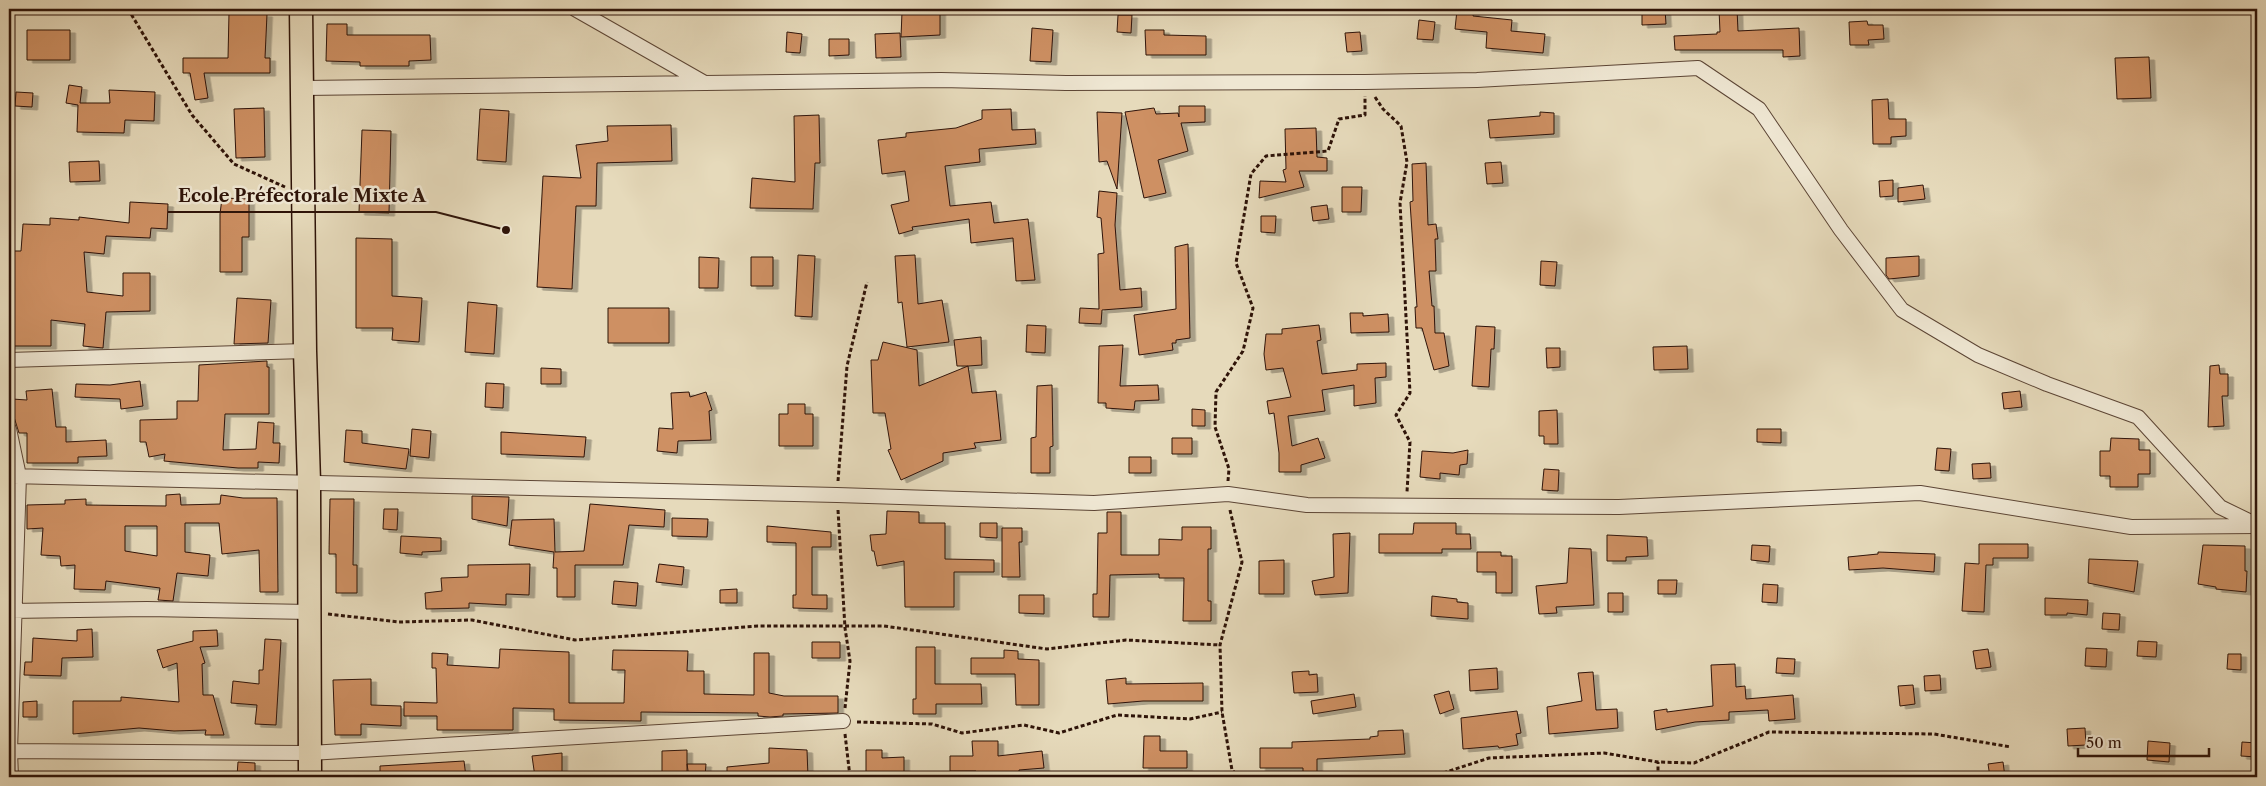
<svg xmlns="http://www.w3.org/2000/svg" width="2266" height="786" font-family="'Libre Caslon Text',serif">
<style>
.building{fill:#ce9064;stroke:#2e1308;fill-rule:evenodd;filter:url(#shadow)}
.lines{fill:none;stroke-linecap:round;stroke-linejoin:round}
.minor-casing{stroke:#5c4535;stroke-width:16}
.primary-casing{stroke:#2e1308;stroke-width:25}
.path{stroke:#2e1308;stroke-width:3;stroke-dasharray:4 2.5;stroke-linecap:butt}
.minor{stroke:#efe7d3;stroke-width:14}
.primary{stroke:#e6dabb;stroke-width:22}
.leader{fill:none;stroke:#2e1308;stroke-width:2}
.callout-dot{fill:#2e1308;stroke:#efe7d3;stroke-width:2}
.callout-label{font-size:18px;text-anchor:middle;font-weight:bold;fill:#2e1308;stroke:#efe7d3;stroke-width:5;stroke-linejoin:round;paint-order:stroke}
</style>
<defs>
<filter id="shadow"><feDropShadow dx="5.5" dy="3" stdDeviation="0" flood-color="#0004"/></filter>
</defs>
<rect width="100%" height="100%" fill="#e6dabb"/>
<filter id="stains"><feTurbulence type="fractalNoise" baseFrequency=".004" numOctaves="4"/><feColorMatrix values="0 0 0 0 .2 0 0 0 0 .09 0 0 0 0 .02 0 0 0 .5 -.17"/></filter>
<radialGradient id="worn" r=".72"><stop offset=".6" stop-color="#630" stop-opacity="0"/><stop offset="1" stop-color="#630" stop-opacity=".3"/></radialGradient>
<path class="building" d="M1642 9H1665L1666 24 1642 25Z
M1719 9H1737L1738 31 1799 28 1800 56 1783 57V50H1675L1674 36 1717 34V32H1720Z
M1457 10 1474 11 1473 16 1512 20 1511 31 1545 34 1543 53 1486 48 1487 32 1455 29Z
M940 11V35L901 37 902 12Z
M229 13 267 14 265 58H270V73H204L208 98 195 100 190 73H183V58H228Z
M1118 15H1132L1131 33 1117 32Z
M1419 20 1435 22 1433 40 1417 39Z
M1867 21 1868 25H1883L1884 39 1868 40 1869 45H1850L1849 22Z
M327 24H347V35H430L431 60 409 61V66H360V62L326 61Z
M1032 28 1053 30 1051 62 1030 61Z
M27 30H70V60H27Z
M1145 30H1164V35L1206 36V55H1146Z
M787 32 802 34 800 53 786 52Z
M1360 32 1362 51 1347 52 1345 33Z
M900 33 901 57 876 58 875 34Z
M829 39H849V55L829 56Z
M2149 57 2151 98 2117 99 2115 58Z
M69 85 82 87 80 103H110L109 90 155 92 154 121 125 120 124 133 77 132 78 105 66 103Z
M16 92 33 93 32 107 15 106Z
M1888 99 1889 119H1906V136L1891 137V144H1873L1872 100Z
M1179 106H1205V122L1181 123 1188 151 1158 160 1166 193 1144 198 1125 112 1154 108 1156 114 1178 113 1179 117Z
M264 108 265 157 236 158 234 109Z
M480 109 509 111 506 162 477 160Z
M1011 109 1012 130 1035 129 1036 144 979 149 980 162 945 166 950 206 991 202 994 223 1028 219 1035 280 1016 281 1013 238 971 243 969 219 912 227 913 230 899 234 891 205 909 201 905 171 882 174 878 140 906 137V133L956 128 982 119V110Z
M1097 112 1122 113 1117 189 1107 161 1099 162Z
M1540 112 1554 113V134L1490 138 1488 120 1540 116Z
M819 115 820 163H815L813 209 750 208 752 178 795 182 794 116Z
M671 125 672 161 597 163 596 206H576L572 289 537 287 543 176 581 178 576 145 608 141 607 126Z
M1316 128 1317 157 1327 158V171H1299L1304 187 1259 198 1260 181 1286 182 1283 170 1286 169 1285 129Z
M362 130 391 131 389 213 359 212Z
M99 161 100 181 70 182 69 162Z
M1501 162 1503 183 1487 184 1485 163Z
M1426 163 1428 225 1436 224 1438 239H1435L1436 271H1429L1432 306H1434L1435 333H1444L1449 366 1434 370 1422 328H1416L1415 307H1417L1410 202 1413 201 1412 164Z
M1893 180V196L1880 197 1879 181Z
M1923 185 1925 199 1898 202V188Z
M1342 187H1362L1361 212H1342Z
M1099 191 1117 193 1115 225 1120 290 1141 288 1142 307 1102 310 1101 324 1079 323 1080 308 1099 309 1098 254 1104 253 1101 218 1097 217Z
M222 198 249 199V237H242V272H220V214Z
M130 202 168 204 167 229 151 228 150 238 106 236 104 254 84 252 87 292 123 296V273H150V311L106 312 103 348 83 346 85 324 51 320V346H9V251H21L23 224 50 225V218L79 220V217L129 223Z
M1327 205 1329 219 1313 221 1311 207Z
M1261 216H1276L1275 233 1261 232Z
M356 238 392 239V296L422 298 419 342 392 340 393 328H356Z
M1188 244 1190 338 1176 340V343H1172L1173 350 1139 355 1134 315 1176 309 1175 247Z
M798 255 815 256 812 317 795 316Z
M915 255 918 304 942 300 949 342 907 347 902 302 898 303 895 256Z
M1919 256V276L1889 279 1886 275V258Z
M699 257 719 258 718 288H699Z
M751 257H773V286H751Z
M1541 261 1557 262 1555 286 1540 285Z
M237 298 271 300 268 343 234 344Z
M468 302 497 305 494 354 465 352Z
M608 308H669V343H608Z
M1350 313H1363V316L1388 314 1389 332 1351 333Z
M1027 325 1046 326 1045 353 1026 352Z
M1319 325 1321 340 1317 341 1322 374 1357 370V364L1386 363V377L1375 378 1376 403 1354 406V385L1322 390 1325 411 1288 416 1292 446 1318 438 1325 458 1301 465V472H1279V453L1274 413 1269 414 1267 401 1291 397 1283 368 1266 370 1264 354 1266 334H1282V329Z
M1476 326 1495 327 1494 349H1491L1489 387 1472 386Z
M981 337 982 365 968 366 972 393 996 391 1001 440 974 443 976 448 943 453V461L901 480 888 450 891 449 885 413H873L871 360H878L883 342 917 350 919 386 968 366H957L954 340Z
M1123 345 1120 386 1158 385 1159 400 1135 401 1134 410 1106 408V403H1098L1099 346Z
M1687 346 1688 369 1654 370 1653 347Z
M1546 348H1560V367L1547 368Z
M267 361V367H269V414H225L223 450 256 449 258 422 274 423 273 443H280L279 463 258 462V468H238L164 461 165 454 149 457 146 442H140V420L177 419V401H198L199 365Z
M2219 365 2220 374H2228V396H2222L2224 426 2208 427 2210 366Z
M541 368 561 369V384H541Z
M140 381 143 406 121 409 120 399 75 397 76 384 110 385Z
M486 383 504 384 503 408 485 407Z
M1052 385 1053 446 1050 447V473H1031V438L1036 437 1037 386Z
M52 389 56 427H66V442L106 440 107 456 78 457V463H27V433H19L14 417H10L12 399 27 400 26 391Z
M2020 391 2022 407 2004 409 2002 393Z
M689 392 690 397 706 392 712 410 709 411 711 440 678 441 677 453 657 451 659 428 673 429 671 393Z
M788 404H805V414H813V446H779V414H788Z
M1192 409 1205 410V426H1192Z
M1557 410 1558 444H1544V436H1539V411Z
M412 429 431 431 429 458 410 456Z
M1757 429H1781V443L1757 442Z
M346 430 362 431V443L409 449 406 469 344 462Z
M501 432 586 437 584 457 501 454Z
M1172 438H1192V454H1172Z
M2111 438 2139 439V450H2150V474H2138V487H2110V476H2100V451H2110Z
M1937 448 1951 449 1949 471 1935 470Z
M1468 450 1467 464 1460 465 1459 475 1440 473V479L1420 477 1422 451 1453 453Z
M1129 457H1151V473H1129Z
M1990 463 1991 478 1973 479 1972 464Z
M1544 469 1559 470 1558 491 1542 490Z
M180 494 181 505 220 504 221 495 243 498H277L278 592H260L259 550 222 554 219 523H185V552L210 555 208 576 177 573 173 601 158 600 160 588 106 581 105 590 74 589 75 565 61 566 60 556 41 555 43 528 27 529V505L65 504V500L86 499V505L166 506V495ZM125 526H157V556L125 551Z
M472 496 509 497 507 526 472 519Z
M330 499H354L353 565H357V593H336V554H329Z
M590 504 665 510 664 527 629 525 623 565H575V597H557V568H553L554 552 509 545 512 520 554 519 555 552 584 551Z
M384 509H398L397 530 383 529Z
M887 511 919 512V523H945V559L994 560V572H954V607H905L904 561 877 566 874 551H872L870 535 886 534Z
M1107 512H1121V555H1159V539L1182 540V527H1211V549H1208V601H1211V621H1183L1184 578H1159V574L1110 575 1109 617H1093V594H1097L1098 533H1107Z
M672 518 708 519 707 537 672 536Z
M980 523H997V538L980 537Z
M1414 523H1456V534H1470L1471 549H1442V553H1379V534H1413Z
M767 526 831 532V547H812V595H827V609L793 608V595H796V543L767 542Z
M1002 528H1022V542H1019L1020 577H1002Z
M1350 533 1348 593 1315 595 1312 581 1334 577 1333 534Z
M1607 535 1647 537 1648 556 1626 557V561H1607Z
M401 536 441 538V551L422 552V555L400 553Z
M1979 544H2028V558H1993V565H1986L1984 612 1962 611 1965 563 1979 564Z
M1752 545 1770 546 1769 562 1751 560Z
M2203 545 2245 546V571H2247L2246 592 2216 589V587L2198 584Z
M1569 548 1591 549 1594 605 1556 607 1557 613 1539 614 1536 586 1567 583Z
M1477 552H1501V556H1512V593H1496V572H1477Z
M1878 552 1935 554 1934 572 1883 568 1849 570 1848 557 1878 554Z
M2089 559 2138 561 2134 592 2088 583Z
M1284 560V594H1259V561Z
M530 564 529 595 506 594V605L469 603V608L426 609 425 593 442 591 441 578 468 577V565Z
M659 564 684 567 682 585 656 582Z
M1658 580H1677L1676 594H1658Z
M614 581 638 583 636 606 612 604Z
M1763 584 1778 585 1777 603 1762 602Z
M737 589V603H720V590Z
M1608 593H1623V612H1608Z
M1019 595H1044V614L1019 613Z
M1432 596 1457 599V602L1468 603V619L1431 616Z
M2045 598 2088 600 2087 615 2067 613V615H2045Z
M2103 613 2120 614 2119 630 2102 629Z
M92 629 93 657 62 658 61 676 24 675 25 662H32L33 638 77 641V630Z
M217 630 218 646 200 647 205 663 202 664 203 695H213L224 735H205L206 730 174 731 139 728 73 734V701H121V697L179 702 177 663 163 668 157 650 193 641V631Z
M265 639 281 640 276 725 255 724 257 705 231 703 233 681 259 684V670H263Z
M2138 641 2157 642 2156 657 2137 656Z
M812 642H840V658H812Z
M916 647H935V684H981L982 704H936V714H913V699H916Z
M2086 648 2107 649 2106 667 2085 666Z
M500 649 569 652V703H624L625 670H612L613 650 688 651 687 671H704V694L754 695V653H769V693L784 696H838V713L783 714V716L770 717 758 716V713L641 712V721L554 720V709L513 708V730H437V716H404V702L437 703 436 668H432V653L448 654 447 665 499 668Z
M1988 649 1991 667 1976 669 1973 651Z
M1004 650 1018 651V659L1039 660V705H1016L1015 674H971V658H1004Z
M2228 654H2241V670L2227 669Z
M1777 658 1795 659 1794 674 1776 673Z
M1735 664 1736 687 1745 686 1746 699 1793 695 1795 719 1769 721 1768 710 1729 712V720L1695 722 1656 730 1654 711 1667 709V712L1713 706 1711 665Z
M1497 668 1498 689 1470 691 1469 670Z
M1309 671V675L1317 674 1318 692 1294 693 1292 672Z
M1593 672 1596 710 1617 709 1618 728 1549 734 1547 707 1582 701 1578 673Z
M1940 675 1941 690 1925 691 1924 676Z
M1126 678V684L1203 683V701H1143L1108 704 1106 680Z
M371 679V705L401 706V726L361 724V735H335L333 680Z
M1913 685 1915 704 1900 706 1898 686Z
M1449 691 1454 709 1440 714 1434 695Z
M1354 694 1356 707 1313 714 1311 701Z
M37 701V717H23V702Z
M1517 711 1521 733 1516 734 1518 745 1499 748 1498 746 1463 749 1461 718Z
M2085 728 2086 745 2068 746 2067 729Z
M1403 730 1405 754 1317 759V774H1303V768H1260V748H1292V742L1370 739V737L1378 736V731Z
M1144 736H1160V751H1187V768H1143Z
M972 741H998V756L1042 751 1044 768 1019 770V777H976V771H950V756H973Z
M2148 741 2170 743 2169 762 2147 760Z
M2242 742 2257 743V757L2241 756Z
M769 748 807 750 808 777H727V767L769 763Z
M687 750V773L662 774V751Z
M866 750H882V758L904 757V773H882V777H866Z
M562 753V773H558V777H535L532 756Z
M464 761 466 777H380V766Z
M238 762 255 763V776H237Z
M2003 762 2005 777H1990L1988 764Z
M687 764H706L705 777H689Z"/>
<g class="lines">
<g class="minor-casing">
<path id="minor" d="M575 9 703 82
M303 88 941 80 1066 83 1365 82 1477 80 1698 68 1759 109 1841 230 1902 310 1978 355 2047 384 2138 417 2220 507 2255 524
M9 360 305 351
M9 429 19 476 10 751 11 777
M9 476 837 495 1094 503 1228 494 1307 505 1619 507 1920 493 2131 527 2257 526
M9 611 147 609 310 612
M9 751 310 753 843 721"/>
</g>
<g class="primary-casing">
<path id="primary" d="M301 9 305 351 309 482 310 777"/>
</g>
<path class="path" d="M128 9 192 115 234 164 285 187
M1375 97 1383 109 1401 126 1407 162 1400 203 1410 393 1396 415 1410 442 1407 492
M838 481 847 366 867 282
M1228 481 1229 469 1215 427 1216 392 1243 351 1253 308 1236 263 1251 174 1266 156 1328 151 1339 119 1365 115V96
M838 510 845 628 850 661 845 708
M1230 510 1242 562 1220 645 1222 712 1232 770 1239 777
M328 614 399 622 472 620 575 640 758 626H884L1047 649 1126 640 1220 645
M857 722 932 724 962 733 1024 725 1059 733 1117 715 1190 719 1222 712
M845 734 850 777
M1431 777 1489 758 1604 753 1658 762 1694 763 1769 732 1934 734 2011 747
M1658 777V762"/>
<use href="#minor" class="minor"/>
<use href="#primary" class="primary"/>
</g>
<path class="leader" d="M506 230L436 212H168"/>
<circle class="callout-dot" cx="506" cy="230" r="5"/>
<g class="callout-label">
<text x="302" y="202">Ecole Préfectorale Mixte A</text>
</g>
<rect width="2266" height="786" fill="none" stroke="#e6dabb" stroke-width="30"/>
<rect x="10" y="10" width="2246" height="766" fill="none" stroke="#2e1308" stroke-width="2.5"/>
<rect x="15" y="15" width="2236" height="756" fill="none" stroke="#2e1308"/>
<path d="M2078 748v8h131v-8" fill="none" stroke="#2e1308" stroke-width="2.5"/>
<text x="2086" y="748" font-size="15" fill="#2e1308" stroke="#efe7d3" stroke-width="4" paint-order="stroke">50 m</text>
<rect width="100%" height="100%" filter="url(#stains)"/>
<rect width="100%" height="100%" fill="url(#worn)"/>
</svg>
